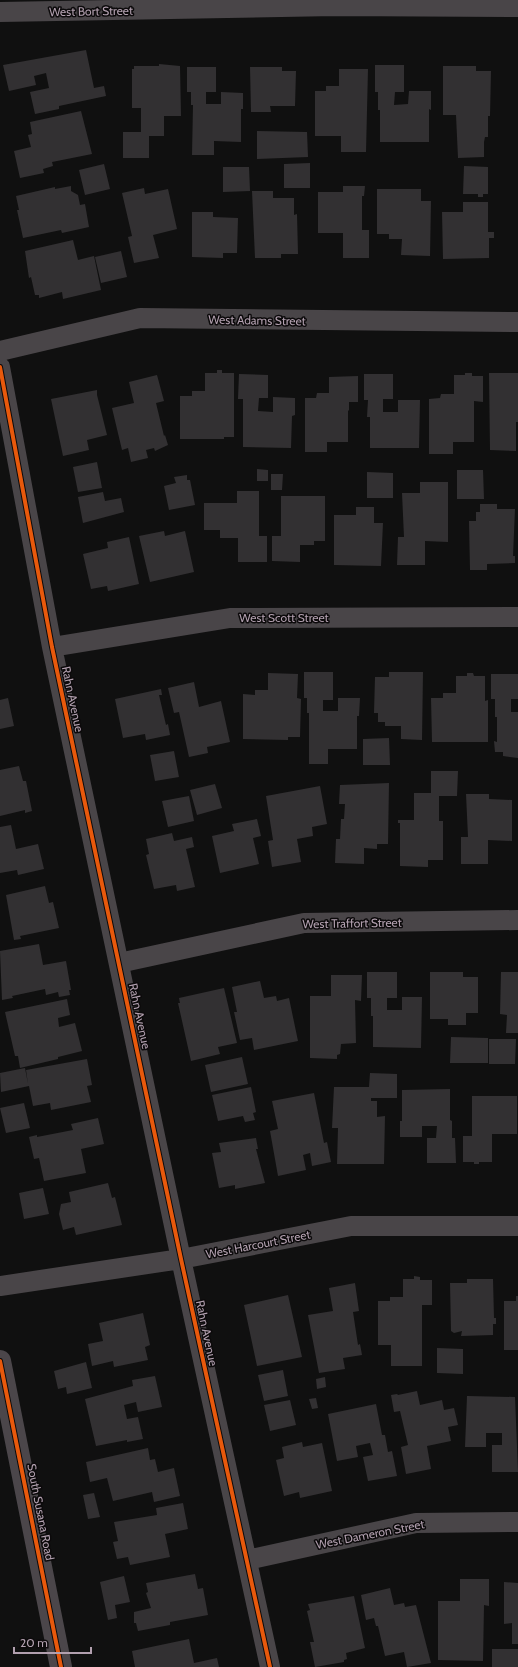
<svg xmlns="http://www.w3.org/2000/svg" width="518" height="1667" font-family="Cabin,sans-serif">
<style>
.building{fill:#323032}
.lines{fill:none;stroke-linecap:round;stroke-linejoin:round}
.street{stroke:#494548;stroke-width:20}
.secondary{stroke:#4b464a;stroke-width:22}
.cycleway-casing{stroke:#0c0a0b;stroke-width:6}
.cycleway{stroke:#e8590c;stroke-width:4}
.labels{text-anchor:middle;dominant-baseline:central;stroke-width:3;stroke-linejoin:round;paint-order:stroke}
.street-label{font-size:12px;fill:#b2a0af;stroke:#0c0a0b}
</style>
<rect width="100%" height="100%" fill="#101010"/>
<path class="building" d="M86 50 94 88 104 86 106 96 59 106V109L35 114 30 92 49 88 46 73 34 76 36 85 9 91 3 65Z
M159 64 180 66 181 116H164V136H149V158H123V132H141V108H132V69H134V66H159Z
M375 65H404V92H395L394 105 408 104 409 91H431V110L429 109V142H380V110H378V92H375Z
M443 66H476V71H491L490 116H488V137H485L484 142V157L458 158 456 115H443Z
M187 67H216V92H206V104H221V92L243 93V109H241V142L214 141V155H192L193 105H191V92H187Z
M250 67H282V71H296L295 106H270L271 112H251Z
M339 69H368L366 152H341V136H315V91H326V86H339Z
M81 111 92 154 52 162 53 166 43 169 44 173 20 178 14 151 31 147 28 135 32 134 30 122Z
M257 131 307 132 308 157 257 159Z
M310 163V188H284V164Z
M104 164 110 189 85 195 79 170Z
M464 166 488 167V194H483V197H478V194H463Z
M223 167H249L250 191 223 192Z
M71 186V191L78 195 80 205 85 204 89 227 62 233 61 230 23 238 17 210H19L16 196 55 187V189Z
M343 186H365L364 196H362V230H369V258H343V233H318V192H343Z
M144 188 145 194 168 189 177 229 153 235 159 258 134 263 128 237 132 236 122 193Z
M377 189H421V201H431L430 256 401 255 402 239H389V234H377Z
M252 191H273V198H294V215L297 214 298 254H281V258H255Z
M463 202H488V232H494V238H489V258L443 259 442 212H463Z
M192 212H213V217L238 218 237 253H223V258L192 257Z
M73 240 78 260 94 256 101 290 63 299 62 292 39 298V295H35L31 277 29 278 25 251Z
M121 251 127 277 101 283 95 257Z
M217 370H222V373H234V437H224V439H180V396H192V391H205V373H217Z
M465 373H472V376H483V402L474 401V442H453V454H429V399L440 398 441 394H454V375H465Z
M489 373H518V422H516V451L490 450Z
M239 374 268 375V398H259L258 411 273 412V397L295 398V415L292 416 291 448 243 447V399H238Z
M364 374H393V399H383V412H398V400H420L419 448H370V417H367L368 400H364Z
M157 375 164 401 156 403 164 436 165 435 168 445 155 451 154 448 146 450 148 458 131 462 128 448 122 450 112 408 134 403 129 382Z
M358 376V402H349V410L348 411V442H327V452H305V398H316L317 393H329V377Z
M97 390V395L107 435 87 440 89 450 63 456 51 399Z
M97 462 102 488 78 492 73 467Z
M257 469 268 470V481H257Z
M457 470H483L484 499H457Z
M367 472 393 473V498H367Z
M271 474H283L282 490H271Z
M187 475V480H190L195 505 169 510 164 486 176 483 174 477Z
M420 482H448V542L425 541V565H397L398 537H404L402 493H420Z
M237 491H259V536H267V562H238V538H220V530H204V503H237Z
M103 492 105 501 121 498 124 512 83 523 78 497Z
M281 496H325V541H314V545H300V562L272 561V536H281Z
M480 504H497V509H515L513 556H515V563L487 564V570H470L469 521H476V512H480Z
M356 507H374V523H383L381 566 334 565V515H356Z
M164 531 165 536 185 531 194 572 150 582 139 536Z
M129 537 139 584 108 591 107 586 91 589 83 554 108 548 107 542Z
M304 672H333V700H323V711H338V698H360L359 716H357V749H328V764H309V713H307V698H304Z
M389 672H423L422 740 401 739V726H385V722H378V713H374L375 677H389Z
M268 673 298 674 297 698 301 699 300 737H288V740L243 739V694L255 695V690H268Z
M467 673H473L474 676H485V701L488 700V742H432L431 698H443V693H456V676H467Z
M491 674H518V699H511V712H518V758L503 756V752H495L494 741 497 742V717H495V699H491Z
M194 682 199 707 221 701 230 742 207 747 208 753 189 757 179 712 174 713 168 688Z
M161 689 162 695H159L166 725 168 724 170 735 146 740 145 734 123 738 115 699Z
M8 698 14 726 0 729V700Z
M389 738 390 765H363V739Z
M174 751 179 777 155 781 150 755Z
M19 766 23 781H26L32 811 25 813V810L0 816V770Z
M431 771H458L457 796H439V821H443V860H428V867L400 866V823H398V820H414V793H431Z
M389 783 388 844H377V849L364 848V864L335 863 336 839H340L341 819H344L345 804H339L340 785Z
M215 784 222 808 197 815 190 790Z
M320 786 327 824 312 827 313 836 297 839 301 862 272 867 268 841 273 840 266 796Z
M466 794H489V799L512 800V841L488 840V864H461V837H468Z
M189 796 194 821 168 827 162 801Z
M257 819 261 836 253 838 259 864 220 873 212 836 234 831 232 824Z
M11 825 16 849 38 844 44 869 18 875 17 870 0 873V827Z
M172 833 174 841 192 837 194 847 186 849 195 887 177 891 176 885 154 889 146 855 149 854 146 839Z
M45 886 49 903 53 902 59 928 20 936 21 939 14 940 6 895Z
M39 944 43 965 66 961 71 990H69L70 995 59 997 58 992 46 995 45 989 12 996 13 998 2 1000 0 951Z
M367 972H397V998H387V1010H402V997H422L421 1048 373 1047V1016H371V998H367Z
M430 972H463V977H478V1013H466V1025H448V1019H430Z
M501 972H518V1033H506L507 1015 500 1014Z
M331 975H362L361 1001 355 1000 356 1043 341 1044 340 1054 337 1055V1059L310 1058V996H331Z
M260 981 264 998 276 996 277 1001 289 998 298 1041 254 1050 252 1038 240 1040 234 1012H237L232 987Z
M224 988 237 1043 218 1047 220 1054 191 1061 178 1003H180L179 998Z
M67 999 70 1015 58 1018 59 1027 75 1023 82 1051 58 1057V1059L20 1068 18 1056H15L5 1012Z
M451 1037 488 1038V1063H450Z
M489 1039H516L515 1064H489Z
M242 1057 248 1084 211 1092 205 1065Z
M87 1059 92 1085 87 1086 91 1102 51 1110 50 1103 33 1106 29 1086 1 1092 0 1073 25 1068 28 1084 26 1070Z
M370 1073 397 1074V1098H371V1101H377V1117L385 1116 384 1164H337L338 1128H332L334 1087H369Z
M251 1087 256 1112 253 1113 255 1120 245 1122 243 1116 218 1121 212 1095Z
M450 1089V1120L452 1121V1138H455L456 1163H427V1138H436L437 1126H422V1137H400V1121H402V1090Z
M314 1093 324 1143 327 1142 331 1162 312 1166 310 1153 303 1155 306 1170 278 1176 270 1131 278 1129 272 1101Z
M472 1096H517V1134H492V1162H479V1164H474V1162H463V1136H472Z
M24 1103 30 1128 6 1133 0 1108Z
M98 1118 104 1144 81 1149 86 1173 44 1181 39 1158 34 1159 29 1137 37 1135V1137L73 1130 71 1124Z
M256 1138 258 1149H256L265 1183 235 1189V1185L219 1188 212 1153 221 1152 219 1143Z
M108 1183 112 1198 115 1197 122 1225 76 1235 74 1227 63 1230 59 1214 61 1204 71 1202 69 1192Z
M43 1188 49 1214 24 1219 19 1193Z
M414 1276 420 1277V1280H432V1305H422V1366H391V1345H378V1301H390V1297H403V1279H414Z
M467 1279H493L494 1318H496V1324H493V1335L461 1336 462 1331 454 1333 451 1331 450 1283H467Z
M355 1283 359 1311 353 1312 358 1345 360 1344 362 1355 343 1358 345 1369 319 1373 308 1315 333 1311 329 1288Z
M288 1295 302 1357 257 1366 244 1305Z
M516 1296H518V1350H504V1301H516Z
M143 1313 150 1345 145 1347 148 1360 114 1367 113 1361 92 1366 88 1344 103 1341 99 1323Z
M437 1348 463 1349V1374L437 1373Z
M86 1362 92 1388 67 1394 66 1387 58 1389 54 1371Z
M283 1370 288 1396 264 1401 258 1375Z
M155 1376 162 1407 138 1412 136 1402 124 1405 127 1419 138 1417 143 1439 127 1442V1440L96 1446 85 1399 133 1386 132 1380Z
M325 1377 326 1387 317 1389 316 1379Z
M417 1391 420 1405 442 1400 444 1410 454 1408 458 1425 448 1427 451 1441 427 1446 431 1469 406 1474 401 1447 408 1445 400 1411 394 1412 391 1395 397 1394 398 1395Z
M467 1396 515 1397 518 1472H492V1445H502V1433H486V1447H465Z
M316 1398 318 1408 312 1409 309 1399Z
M290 1400 296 1425 270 1431 264 1405Z
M376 1404 382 1435H385L388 1452 392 1451 397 1476 368 1481 363 1457 373 1455 370 1443 356 1446 358 1457 337 1461 328 1414Z
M302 1442 303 1447 322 1443 332 1491 300 1498 299 1492 284 1496 276 1460 284 1458 282 1447Z
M148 1448 150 1460 155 1459 158 1472 174 1468 180 1496 154 1502 152 1492 113 1501 107 1478 90 1482 86 1462Z
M94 1493 100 1517 88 1519 83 1495Z
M183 1503 188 1529 165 1534 170 1557 130 1565 128 1557 117 1559 113 1542 118 1541 114 1522 157 1515 156 1508Z
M195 1574 198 1589 203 1588 208 1615 170 1622V1625L138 1631 136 1623H134V1612L151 1608 146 1593 148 1592 146 1583Z
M124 1576 130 1602 115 1605 117 1618 108 1620 100 1582Z
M460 1579H489V1606L484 1605 483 1661 438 1660V1601H460Z
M504 1582 518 1583V1644H512V1623L504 1624Z
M390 1588 394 1605 404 1603 405 1607 416 1605 431 1663 407 1667 404 1652 385 1656 378 1626H376L374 1618 366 1620 361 1595Z
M354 1596 365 1648 346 1653 347 1659 344 1660V1662L315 1667 310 1642H314L307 1611 310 1610 308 1604Z
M189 1639 194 1663 217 1658 219 1667H135L132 1651Z
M492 1649H518V1667H492Z"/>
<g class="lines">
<path class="street" d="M0 12 335 6 518 7
M0 351 140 318 518 322
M0 367 52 647 181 1259 270 1667
M52 647 230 618 518 617
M119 963 304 923 518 920
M0 1286 181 1259 351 1226H518
M247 1560 416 1523 518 1522"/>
<path class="secondary" d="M0 1361 61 1667"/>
<g class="cycleway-casing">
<path id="cycleway" d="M0 367 52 647 181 1259 270 1667
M0 1361 61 1667"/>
</g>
<use href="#cycleway" class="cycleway"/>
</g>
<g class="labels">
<g class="street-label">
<text transform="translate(91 11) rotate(-1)">West Bort Street</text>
<text transform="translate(257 320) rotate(1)">West Adams Street</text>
<text x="284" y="617">West Scott Street</text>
<text transform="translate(73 699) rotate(78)">Rahn Avenue</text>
<text transform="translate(352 923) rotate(-1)">West Traffort Street</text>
<text transform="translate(140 1016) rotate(78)">Rahn Avenue</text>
<text transform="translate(258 1244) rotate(-11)">West Harcourt Street</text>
<text transform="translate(207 1333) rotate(78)">Rahn Avenue</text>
<text transform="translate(41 1512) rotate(79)">South Susana Road</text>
<text transform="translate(370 1534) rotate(-11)">West Dameron Street</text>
</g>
</g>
<path d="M14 1647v6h77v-6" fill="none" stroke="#b2a0af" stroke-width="2"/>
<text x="20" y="1647" font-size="12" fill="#b2a0af" stroke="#0c0a0b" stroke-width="3" paint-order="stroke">20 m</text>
</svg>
